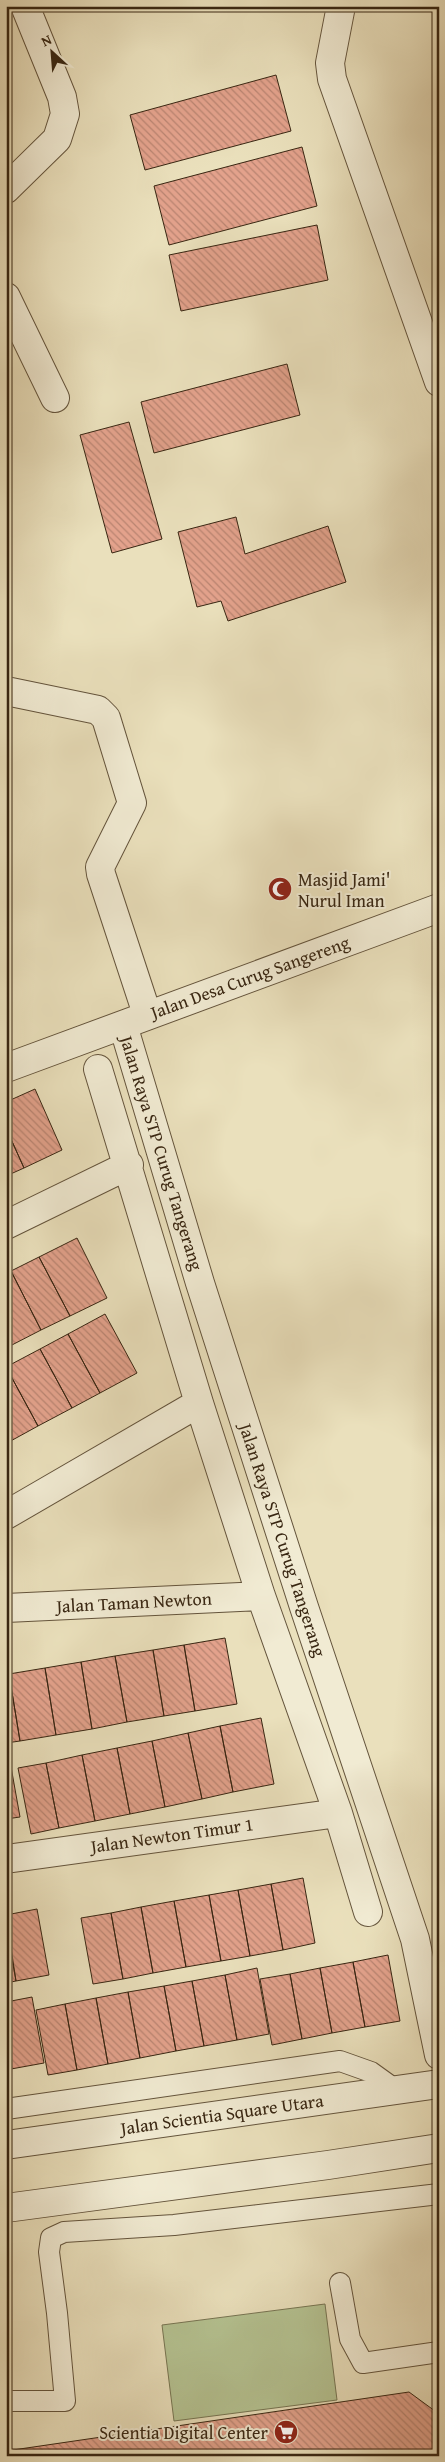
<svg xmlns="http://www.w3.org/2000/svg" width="445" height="2462" font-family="'Gentium Book Plus',serif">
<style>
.pitch{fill:#b5c392;stroke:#767452}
.building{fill:url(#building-back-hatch);stroke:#382612}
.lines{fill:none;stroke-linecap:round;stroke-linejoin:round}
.lane-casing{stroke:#64543c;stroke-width:22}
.street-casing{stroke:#64543c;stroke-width:30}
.lane{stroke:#f1ebd3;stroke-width:20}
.street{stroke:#f1ebd3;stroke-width:28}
.labels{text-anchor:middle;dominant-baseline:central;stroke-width:4;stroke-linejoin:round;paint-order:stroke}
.poi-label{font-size:18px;fill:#382612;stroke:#f1ebd3;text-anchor:start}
.street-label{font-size:18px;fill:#382612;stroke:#f1ebd3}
</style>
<defs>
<pattern id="building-back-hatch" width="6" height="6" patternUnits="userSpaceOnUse" patternTransform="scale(1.25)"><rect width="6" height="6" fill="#e3a28c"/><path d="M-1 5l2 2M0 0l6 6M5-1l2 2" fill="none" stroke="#b98471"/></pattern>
</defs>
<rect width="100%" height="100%" fill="#eae0bc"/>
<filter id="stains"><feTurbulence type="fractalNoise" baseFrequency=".004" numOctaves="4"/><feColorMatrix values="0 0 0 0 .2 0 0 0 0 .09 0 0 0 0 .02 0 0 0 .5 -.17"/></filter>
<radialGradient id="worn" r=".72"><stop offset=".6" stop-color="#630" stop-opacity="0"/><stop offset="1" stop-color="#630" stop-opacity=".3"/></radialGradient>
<path class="pitch" d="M325 2304 337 2400 174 2421 162 2325Z"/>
<path class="building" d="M276 75 291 131 145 170 130 115Z
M302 147 317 206 169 245 154 186Z
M317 225 328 280 181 311 169 255Z
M287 364 300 415 154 453 141 402Z
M129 422 162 539 112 553 80 435Z
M236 517 245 554 328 526 346 582 228 621 221 601 197 607 178 532Z
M35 1089 62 1150 24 1168 6 1128V1102Z
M6 1128 24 1168 6 1176Z
M77 1238 107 1298 70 1316 39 1257Z
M39 1257 70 1316 41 1330 11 1271Z
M11 1271 41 1330 8 1347 6 1273Z
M105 1314 137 1373 100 1393 68 1334Z
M68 1334 100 1393 72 1408 40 1349Z
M40 1349 72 1408 38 1426 6 1367Z
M6 1367 38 1426 7 1443 6 1441Z
M225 1638 237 1704 195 1711 184 1645Z
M184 1645 195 1711 164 1716 153 1650Z
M153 1650 164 1716 127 1722 115 1656Z
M115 1656 127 1722 92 1729 81 1662Z
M81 1662 92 1729 56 1735 45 1668Z
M45 1668 56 1735 20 1741 9 1674Z
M9 1674 20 1741 6 1743V1675Z
M261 1718 274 1784 233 1792 220 1726Z
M220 1726 233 1792 202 1799 188 1733Z
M188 1733 202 1799 165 1807 152 1741Z
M152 1741 165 1807 130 1814 117 1748Z
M117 1748 130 1814 95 1821 82 1755Z
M8 1750 20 1817 6 1819V1751Z
M82 1755 95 1821 59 1828 46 1763Z
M46 1763 59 1828 31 1834 18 1768Z
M303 1878 315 1943 283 1950 271 1884Z
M271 1884 283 1950 250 1956 238 1890Z
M238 1890 250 1956 221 1961 209 1895Z
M209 1895 221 1961 186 1967 174 1901Z
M174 1901 186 1967 153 1973 141 1907Z
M141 1907 153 1973 123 1979 111 1913Z
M37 1909 49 1975 16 1981 6 1915Z
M111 1913 123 1979 93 1984 81 1918Z
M6 1926 16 1981 6 1983Z
M388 1955 400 2021 365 2027 353 1962Z
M353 1962 365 2027 332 2033 320 1968Z
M257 1968 269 2034 237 2040 225 1975Z
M320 1968 332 2033 302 2039 290 1974Z
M290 1974 302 2039 272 2045 260 1979Z
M225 1975 237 2040 204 2046 192 1981Z
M192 1981 204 2046 176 2051 164 1986Z
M164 1986 176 2051 140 2058 128 1992Z
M128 1992 140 2058 108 2064 96 1998Z
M32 1997 44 2063 11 2069 6 2041V2002Z
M96 1998 108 2064 77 2070 65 2004Z
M65 2004 77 2070 48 2075 36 2010Z
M6 2041 11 2069 6 2070Z
M409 2392 439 2414V2456H6V2451Z"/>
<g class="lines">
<g class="lane-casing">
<path id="lane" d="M6 2109 340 2061 371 2072 396 2090
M340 2283 350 2339 363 2363 439 2352
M6 2401H65L57 2313 49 2252 51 2238 64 2232 174 2225 439 2194"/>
</g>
<g class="street-casing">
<path id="street" d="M341 6 330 63 332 79 439 382
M6 189 57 139 65 114 62 97 25 6
M6 297 55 398
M6 691 98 710 106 718 132 803 100 867 101 874 147 1014
M123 1025 200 1283 304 1607 415 1939 439 2055
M6 1068 439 908
M98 1069 199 1403 261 1596 338 1813 368 1912
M6 1225 129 1165
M6 1515 199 1403
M6 1608 261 1596
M6 1859 338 1813
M6 2145 439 2084
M6 2208 328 2165 439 2148"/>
</g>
<use href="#lane" class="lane"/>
<use href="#street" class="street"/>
</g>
<defs>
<g id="mosque-disc" transform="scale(1.25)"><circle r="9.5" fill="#8f2418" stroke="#f1ebd3"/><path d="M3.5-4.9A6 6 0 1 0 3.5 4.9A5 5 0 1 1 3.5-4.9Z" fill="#fff"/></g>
<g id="supermarket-disc" transform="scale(1.25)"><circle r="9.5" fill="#8f2418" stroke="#f1ebd3"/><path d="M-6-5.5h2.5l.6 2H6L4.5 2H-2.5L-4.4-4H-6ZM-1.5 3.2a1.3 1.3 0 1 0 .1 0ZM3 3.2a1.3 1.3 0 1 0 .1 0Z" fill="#fff"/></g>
</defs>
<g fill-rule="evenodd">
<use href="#mosque-disc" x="280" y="889"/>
<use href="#supermarket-disc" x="286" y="2432"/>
</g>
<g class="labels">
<g class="poi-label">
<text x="298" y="879">Masjid Jami'<tspan x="298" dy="21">Nurul Iman</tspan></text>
<text x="268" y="2432" text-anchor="end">Scientia Digital Center</text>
</g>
<g class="street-label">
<text transform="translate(250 977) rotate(-20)">Jalan Desa Curug Sangereng</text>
<text transform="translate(162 1153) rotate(73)">Jalan Raya STP Curug Tangerang</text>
<text transform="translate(283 1540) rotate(72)">Jalan Raya STP Curug Tangerang</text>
<text transform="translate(134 1602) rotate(-3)">Jalan Taman Newton</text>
<text transform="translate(172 1835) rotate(-8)">Jalan Newton Timur 1</text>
<text transform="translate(222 2114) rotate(-8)">Jalan Scientia Square Utara</text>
</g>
</g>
<rect width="445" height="2462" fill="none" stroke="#eae0bc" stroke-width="25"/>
<rect x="8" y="8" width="430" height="2447" fill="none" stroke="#382612" stroke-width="2.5"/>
<rect x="12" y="12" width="420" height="2437" fill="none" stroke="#382612"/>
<g transform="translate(52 52) rotate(334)" stroke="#f1ebd3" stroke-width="4" paint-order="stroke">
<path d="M0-4L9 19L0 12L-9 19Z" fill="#382612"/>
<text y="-8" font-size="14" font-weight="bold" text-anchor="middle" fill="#382612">N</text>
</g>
<rect width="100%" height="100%" filter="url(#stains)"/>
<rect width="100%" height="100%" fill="url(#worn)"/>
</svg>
